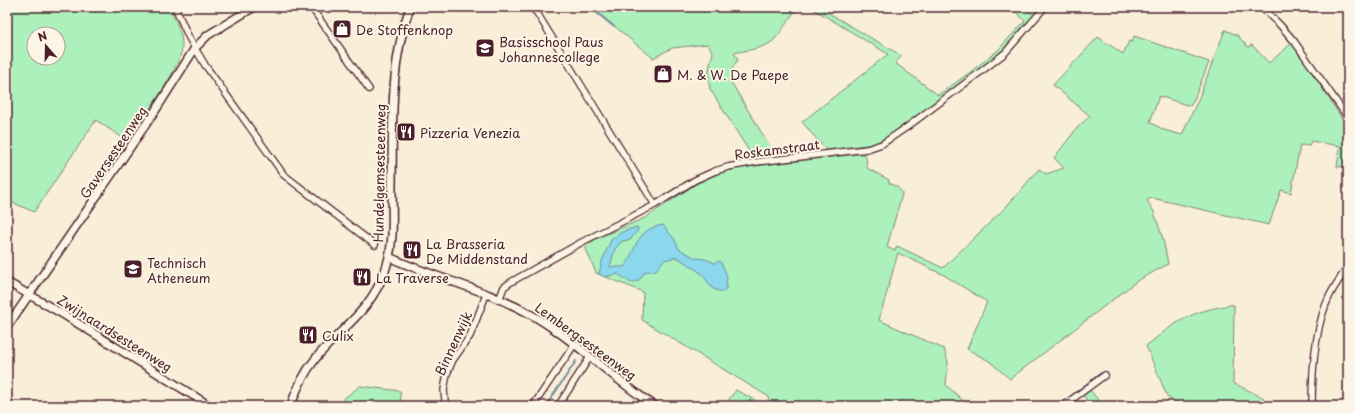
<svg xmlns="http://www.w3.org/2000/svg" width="1355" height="413" font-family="'Playpen Sans',sans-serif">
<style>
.green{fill:#acf1bc;stroke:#7b8874;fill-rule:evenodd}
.water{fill:#8bd7eb;stroke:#718d9e}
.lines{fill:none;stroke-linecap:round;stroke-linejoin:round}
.stream{stroke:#718d9e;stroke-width:2}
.street-casing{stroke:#4a1f2b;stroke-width:8}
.secondary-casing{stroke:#4a1f2b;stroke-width:10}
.street{stroke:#fcf5e5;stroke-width:5.5}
.secondary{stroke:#fcf5e5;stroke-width:7}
.labels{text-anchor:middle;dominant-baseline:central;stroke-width:4;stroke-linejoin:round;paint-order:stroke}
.poi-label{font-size:13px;fill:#4a1f2b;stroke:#fcf5e5;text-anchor:start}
.street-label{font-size:13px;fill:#4a1f2b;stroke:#fcf5e5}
</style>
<rect width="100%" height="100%" fill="#f9eed8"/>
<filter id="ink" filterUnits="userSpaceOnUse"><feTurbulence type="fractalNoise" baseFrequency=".025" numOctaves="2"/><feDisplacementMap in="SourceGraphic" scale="8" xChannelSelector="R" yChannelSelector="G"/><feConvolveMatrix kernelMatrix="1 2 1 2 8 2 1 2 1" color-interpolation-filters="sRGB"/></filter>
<g filter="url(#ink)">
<path class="green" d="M7 7H169C175 20 183 33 182 48 179 72 142 119 127 141L96 120 34 212 7 200ZM34 34H58V58H34Z
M591 7H798C790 16 779 38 770 43 759 50 745 50 734 53L738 60 733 67 731 82 775 155 752 156 710 89C707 76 709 66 713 53L708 44 672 48 653 58Z
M810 7H818L902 56 895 63 938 95 969 73 997 51 1025 21 1011 7H1024L1034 15 999 54 975 74 889 136 874 144 826 150 802 122 888 54Z
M1225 30 1237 35 1248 47 1252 45 1269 63 1292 43 1306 63 1348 128V166L1337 167 1340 146 1311 141 1309 146 1300 145 1291 193 1281 190 1269 225 1152 198 1147 200 1154 212 1163 239 1168 264 1137 281 1010 379 989 361 967 349 987 302 944 275 898 253 879 320 944 349 948 362 946 385 969 406H773L767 403 769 397 642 320 643 292 596 273 585 247 597 238 645 218 696 184 715 175 738 168 857 154H864L866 157 867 168 889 180V183C895 186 900 187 902 194L887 247 895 251 897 246 943 268 1006 207 1039 169 1046 174 1064 168 1054 158 1077 128 1090 116 1053 85 1098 37 1123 54 1129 41 1132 42 1134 36 1209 62 1193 102 1190 106 1159 96 1150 122 1164 130 1182 135 1198 100Z
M1229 305H1234L1233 383 1264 398 1263 406H1185L1168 398 1146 346C1160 335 1174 323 1190 316 1202 310 1216 308 1229 305Z
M360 386 400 391 401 406H343L342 400Z
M736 390 760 403 763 406H724Z
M1090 390 1103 406H1091L1083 395Z"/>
<path class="water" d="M663 225 675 240 679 249 696 258 705 259 715 263 718 261 721 262 727 276 726 289 723 292 713 289 701 273 677 257 664 260 656 270 645 272 639 280 631 283 618 274 604 277 599 274 602 261 611 240 622 232 636 227 638 228V230L630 240 622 241 615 249 610 267H623L626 265C637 246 637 229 663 225Z"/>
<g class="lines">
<path class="stream" d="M590 7 613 26
M546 406 576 361
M1058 406 1101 373"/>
<g class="street-casing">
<path id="street" d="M175 7 189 38 205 65 284 175 375 245
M311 7 369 89
M531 7 537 13 655 205
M1261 7 1280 25 1294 41 1348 118
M499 300 504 287 511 282 582 242 655 205 695 180 715 171 728 167 756 162 867 149 882 144 907 127 983 70 1005 53 1045 7
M445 401 444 390 447 374 453 360 470 336 486 295
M533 406 574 345
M558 406 590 357
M1063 406 1105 375
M1312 406C1312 372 1315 325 1330 295 1335 285 1342 276 1348 266"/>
</g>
<g class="secondary-casing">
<path id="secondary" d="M389 257C434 278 485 289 530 314 575 339 611 378 655 406
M7 282 66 316 210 406
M7 327 155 111 195 48 208 35 254 7
M291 406C296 389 305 372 316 358 342 327 370 312 385 271 395 244 392 215 392 187 393 125 389 66 410 7"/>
</g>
<use href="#street" class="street"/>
<use href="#secondary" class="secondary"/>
</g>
</g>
<defs>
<g id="shop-square" transform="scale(1)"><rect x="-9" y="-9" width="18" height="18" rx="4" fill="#4a1f2b" stroke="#fcf5e5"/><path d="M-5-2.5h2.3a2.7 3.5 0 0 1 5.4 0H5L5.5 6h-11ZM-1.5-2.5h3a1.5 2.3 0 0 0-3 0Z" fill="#fff"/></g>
<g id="school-square" transform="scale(1)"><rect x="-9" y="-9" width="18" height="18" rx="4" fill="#4a1f2b" stroke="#fcf5e5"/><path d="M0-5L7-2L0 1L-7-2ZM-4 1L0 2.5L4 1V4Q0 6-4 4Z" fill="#fff"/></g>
<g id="restaurant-square" transform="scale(1)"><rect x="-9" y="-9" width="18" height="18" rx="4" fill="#4a1f2b" stroke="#fcf5e5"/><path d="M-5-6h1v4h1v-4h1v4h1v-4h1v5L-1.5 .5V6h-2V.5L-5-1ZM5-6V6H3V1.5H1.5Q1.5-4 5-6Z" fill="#fff"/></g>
</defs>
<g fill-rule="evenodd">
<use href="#shop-square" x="342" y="29"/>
<use href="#school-square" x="485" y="48"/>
<use href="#shop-square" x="663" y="74"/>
<use href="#restaurant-square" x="406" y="132"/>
<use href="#restaurant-square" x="412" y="250"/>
<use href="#school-square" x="133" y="269"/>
<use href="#restaurant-square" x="362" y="277"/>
<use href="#restaurant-square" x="308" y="335"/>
</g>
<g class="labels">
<g class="poi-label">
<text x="356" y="29">De Stoffenknop</text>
<text x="499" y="41">Basisschool Paus<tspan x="499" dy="15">Johannescollege</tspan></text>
<text x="677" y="74">M. &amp; W. De Paepe</text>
<text x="420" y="132">Pizzeria Venezia</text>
<text x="426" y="243">La Brasseria<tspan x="426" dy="15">De Middenstand</tspan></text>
<text x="147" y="262">Technisch<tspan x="147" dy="15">Atheneum</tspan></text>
<text x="376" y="277">La Traverse</text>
<text x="322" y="335">Culix</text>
</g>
<g class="street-label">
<text transform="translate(777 149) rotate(-7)">Roskamstraat</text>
<text transform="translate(113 152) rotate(-56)">Gaversesteenweg</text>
<text transform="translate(379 173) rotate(-89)">Hundelgemsesteenweg</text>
<text transform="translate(115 333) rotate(32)">Zwijnaardsesteenweg</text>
<text transform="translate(586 341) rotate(36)">Lembergsesteenweg</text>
<text transform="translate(453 343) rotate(-65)">Binnenwijk</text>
</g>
</g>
<rect width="1355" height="413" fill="none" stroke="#fcf5e5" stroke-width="24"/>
<rect x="12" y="12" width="1331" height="389" fill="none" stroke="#4a1f2b" stroke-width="1.5" filter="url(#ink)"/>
<g transform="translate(46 46) rotate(340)"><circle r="19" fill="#fcf5e5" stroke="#b59f9b"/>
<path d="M0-3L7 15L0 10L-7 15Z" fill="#4a1f2b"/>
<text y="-6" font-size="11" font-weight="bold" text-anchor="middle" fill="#4a1f2b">N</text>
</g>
</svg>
